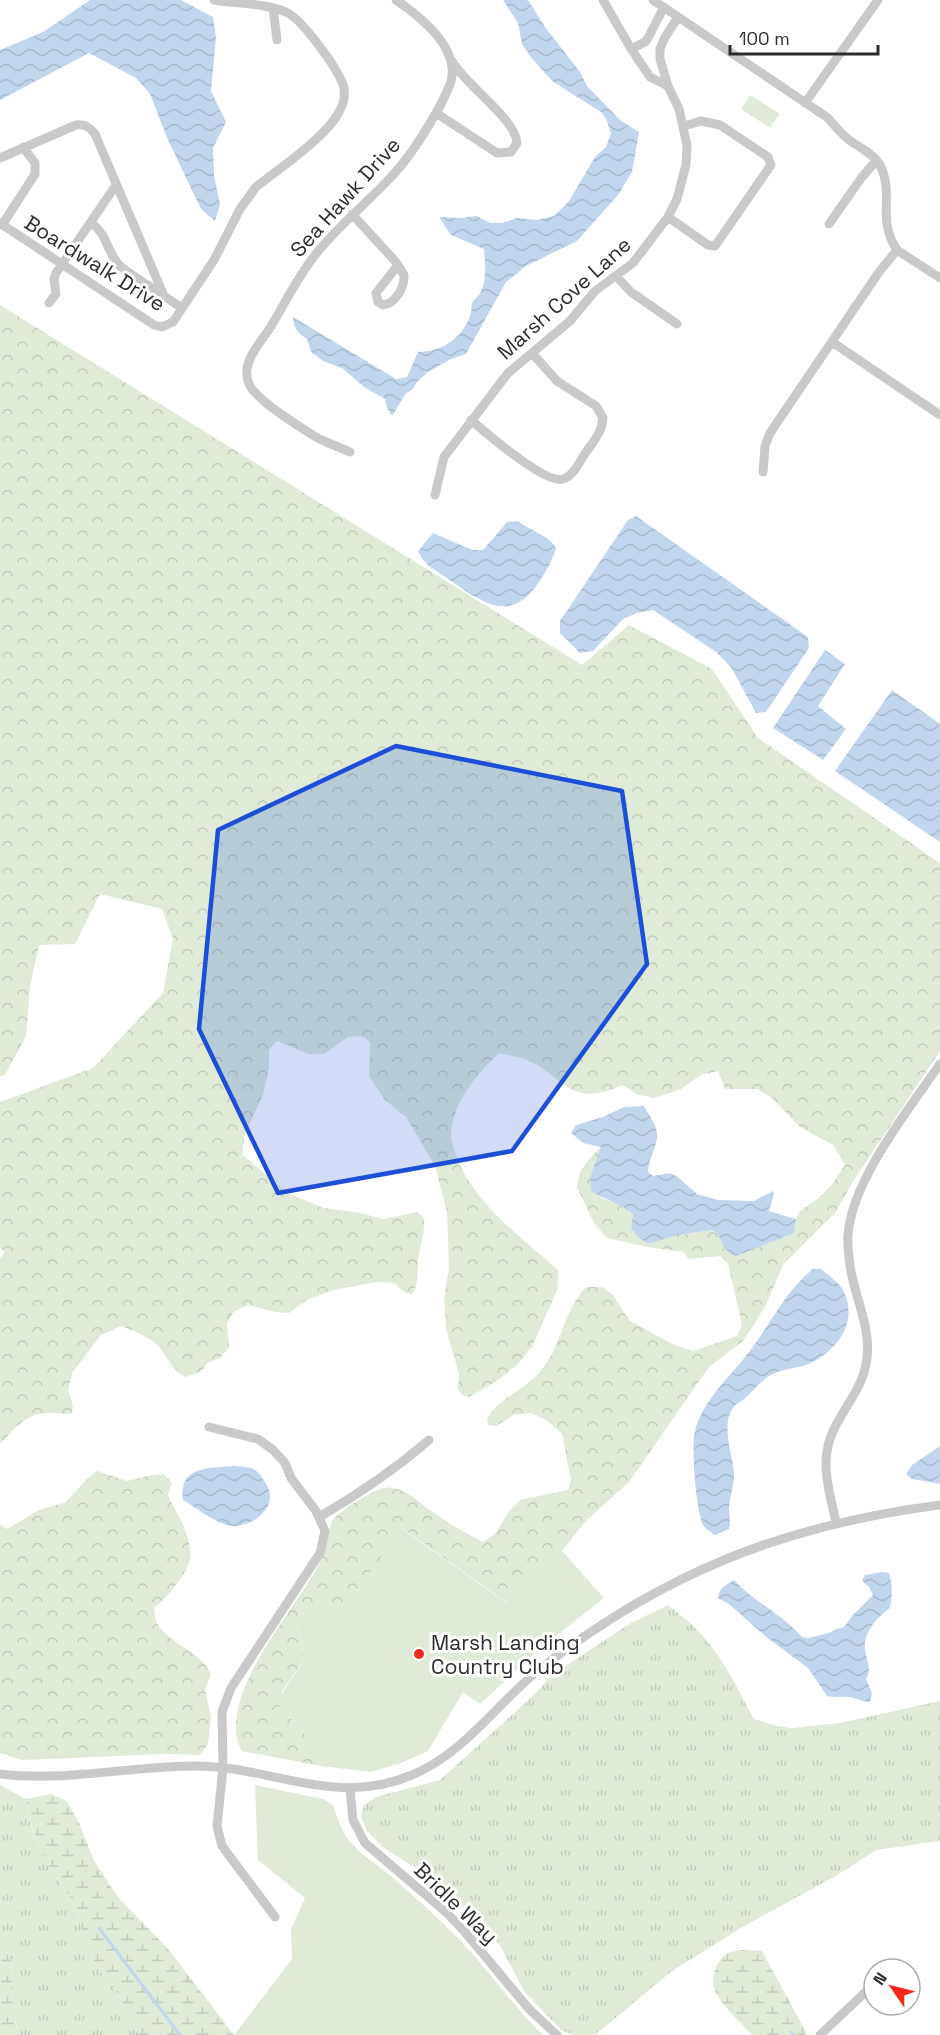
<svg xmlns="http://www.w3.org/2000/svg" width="940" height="2035" font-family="'Space Grotesk',sans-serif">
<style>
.grass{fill:url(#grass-tufts)}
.forest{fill:url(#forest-crowns)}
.wetland{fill:url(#wetland-marsh)}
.park{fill:#dfebd7}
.water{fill:url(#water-waves)}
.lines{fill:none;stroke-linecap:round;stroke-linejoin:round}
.stream{stroke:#c1d6ed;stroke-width:3}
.minor{stroke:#c9c9c9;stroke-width:9}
.marked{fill:#1d4ed8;fill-opacity:0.2;stroke:#1d4ed8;stroke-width:4.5;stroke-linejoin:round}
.poi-dot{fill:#f4291d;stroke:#fff;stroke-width:2}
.labels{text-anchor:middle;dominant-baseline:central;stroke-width:6;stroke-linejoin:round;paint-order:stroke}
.street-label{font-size:21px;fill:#2c2c2c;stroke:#fff}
.poi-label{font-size:21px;fill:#2c2c2c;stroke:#fff;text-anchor:start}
</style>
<defs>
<pattern id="grass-tufts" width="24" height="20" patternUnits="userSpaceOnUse" patternTransform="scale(1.5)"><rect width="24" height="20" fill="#dfebd7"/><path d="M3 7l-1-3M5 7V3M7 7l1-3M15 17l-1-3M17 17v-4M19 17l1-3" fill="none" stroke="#c0cab9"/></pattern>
<pattern id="forest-crowns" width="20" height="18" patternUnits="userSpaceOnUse" patternTransform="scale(1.5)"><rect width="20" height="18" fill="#dfebd7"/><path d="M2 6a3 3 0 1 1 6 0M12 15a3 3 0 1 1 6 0" fill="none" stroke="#c0cab9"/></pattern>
<pattern id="wetland-marsh" width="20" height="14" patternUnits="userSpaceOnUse" patternTransform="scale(1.5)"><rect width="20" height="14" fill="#dfebd7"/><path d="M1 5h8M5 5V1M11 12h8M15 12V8" fill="none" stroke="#c0cab9"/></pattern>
<pattern id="water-waves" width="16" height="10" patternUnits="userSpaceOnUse" patternTransform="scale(1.5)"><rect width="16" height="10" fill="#c1d6ed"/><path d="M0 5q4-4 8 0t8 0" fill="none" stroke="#a6b8cb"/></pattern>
</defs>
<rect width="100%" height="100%" fill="#fff"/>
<path class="grass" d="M668 1605C677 1613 688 1620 696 1629 722 1654 737 1688 754 1719L777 1726 792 1728 840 1723 940 1701V1841L876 1850 839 1874 741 1928 672 1971 595 2035H573L561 2030 524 1991 500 1945 476 1918 433 1879 384 1848 367 1831 361 1817 364 1805 376 1797 440 1780 536 1693 552 1675 631 1623Z
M0 1785 26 1799 30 1822 42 1855 78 1910 83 1937 97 1966 119 1996 139 2035H16L17 2031 11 1990 13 1965 0 1937Z"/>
<path class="forest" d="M0 305 582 665 629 625 712 669 758 738 940 863V1051L854 1180 835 1213 783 1265 765 1307 744 1340 709 1367 629 1482 585 1522 551 1565 509 1604 402 1528 348 1606 300 1632 304 1660 282 1691 283 1713 300 1725 321 1766 242 1751C214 1703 289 1616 313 1575 317 1568 322 1559 325 1550 328 1541 328 1528 333 1520 340 1510 372 1491 383 1488 402 1484 417 1501 431 1511 447 1522 465 1533 483 1542L496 1533 508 1513 520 1500 568 1490 571 1480 562 1434 546 1420 531 1413 513 1415 496 1426 488 1425 487 1419C498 1399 520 1392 536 1376 561 1352 562 1312 586 1287H602L613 1295 629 1320 672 1344 693 1351 737 1336 742 1325 728 1264 720 1256 688 1259 684 1252 647 1247 607 1238 594 1223 577 1187 580 1172 590 1158 601 1147 599 1156 601 1198 622 1205 633 1214 631 1228 649 1244 677 1235 713 1230C726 1240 721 1247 736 1256L793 1233 796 1219 800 1211 820 1197 833 1183 845 1165 833 1145 800 1127 772 1098 757 1089H725L718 1071 701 1075 681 1089 654 1098 636 1094 623 1085C566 1110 567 1075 522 1058 515 1056 507 1055 499 1053 477 1074 452 1103 451 1135 450 1139 453 1144 454 1149 469 1200 520 1236 558 1270V1288L532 1347 515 1367 495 1382 469 1397 462 1395 458 1388 459 1374 446 1329 444 1299 449 1268 447 1212 435 1166 406 1117 384 1099 369 1076 370 1042 362 1036 348 1037 324 1054H308L277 1041 269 1050V1068L263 1095 245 1134 242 1154 287 1193 324 1208 355 1212 384 1219 417 1212 424 1218C425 1233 420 1246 418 1261 417 1272 419 1285 412 1294L405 1293 394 1283 377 1282 333 1290 307 1300 289 1313 274 1312 249 1305 234 1311 227 1323 229 1348 220 1358 207 1363 201 1372 185 1377C168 1366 168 1355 156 1344 146 1335 133 1331 121 1326L101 1335 72 1373 68 1390 73 1405 72 1413C65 1415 60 1413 53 1413 28 1411 15 1428 0 1444V1259L5 1251 0 1249V1102L93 1068 163 993 173 939 162 909 100 894 75 944 39 945 30 987 26 1036 5 1075 0 1076Z
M97 1471 127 1481 147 1476 163 1474 172 1482 168 1496C177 1513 193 1539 190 1559 188 1573 165 1600 154 1608 155 1613 155 1619 157 1623 170 1645 201 1651 211 1674L205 1690 211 1717 208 1744 200 1755 166 1754 22 1760 0 1753V1524L7 1529 39 1510 66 1502 86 1480Z"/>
<path class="wetland" d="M51 1794 67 1801 80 1825 94 1861 117 1896 169 1950 234 2035H139L119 1996 97 1966 83 1937 78 1910 42 1855 30 1821 26 1799Z
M0 1937 13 1965 11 1990 17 2031 16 2035H0Z
M742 1950 762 1951 806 2032 805 2035H752C742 2024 720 2004 715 1991 710 1978 716 1960 728 1953 732 1951 738 1951 742 1950Z"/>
<path class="park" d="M750 95 780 114 770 128 741 109Z
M401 1528 508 1604 551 1565 562 1551 604 1598 542 1647 480 1704 463 1692 428 1751 401 1763 371 1772 321 1766 300 1725 283 1713 277 1701 304 1660 300 1632 314 1609 348 1606Z
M255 1785 323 1799 333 1805C338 1819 342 1834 353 1845 362 1855 375 1863 385 1871 408 1891 431 1911 453 1933 485 1965 510 2003 543 2035H234L292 1959 291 1929 305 1898 258 1860Z"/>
<path class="water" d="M90 0H181L213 17 216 38 211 91 226 122 213 148 214 175 220 204 215 221 201 209 168 140 150 94 136 78 89 53 0 100V50L43 32Z
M503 0H528L545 27 580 72 587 86 620 120 639 132 632 172 618 195 577 241 526 266 506 282 466 354 451 359 428 372 417 382 412 390 406 393 392 416 387 408 385 399 364 387 342 368 323 361 311 352 307 339C297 333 294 328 293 317L396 379 407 377 418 352C442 352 465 337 471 312 472 309 471 306 472 303 474 299 479 296 481 292 487 279 485 262 484 249L451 235 439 217 460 218 476 216 491 223H502L517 218 537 220 554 216 569 201 595 157 606 147 611 133 606 119 601 112 552 81 530 56 522 44 518 23Z
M636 516 808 637 809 648 766 712 756 713 731 667 716 652 653 610 637 613 623 619 593 651 580 653 560 633V621L628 520Z
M518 521C530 531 549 535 556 548 552 562 545 573 537 585 510 623 483 603 451 581 439 572 424 566 418 551L433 533 472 550H483L507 522Z
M825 650 845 664 818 706 846 729 823 760 773 728Z
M892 690 940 724V842L835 771Z
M644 1106C649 1115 659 1128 657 1138 655 1151 649 1158 648 1172L653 1176 670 1173 678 1177 697 1194 718 1200 754 1201 773 1191 774 1194 769 1211 796 1219 794 1233 736 1256C723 1253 723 1238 713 1230L677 1235 649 1244 638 1237 631 1228 633 1214C620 1203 605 1200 591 1191L590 1178 601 1147 583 1143 571 1133 576 1125 603 1117 624 1107Z
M813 1269H821C828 1275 837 1281 842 1288 859 1318 841 1346 815 1361 802 1368 788 1368 775 1373 761 1379 755 1390 744 1399 741 1402 735 1404 733 1408 720 1426 734 1457 734 1475 734 1486 730 1496 729 1507 729 1515 731 1521 729 1529L715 1535C710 1532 704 1528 702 1523 696 1505 690 1444 696 1427 706 1397 730 1377 749 1352 770 1325 786 1290 813 1269Z
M940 1446V1484L912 1479 906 1474 912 1465Z
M234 1466C240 1467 248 1466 253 1469 258 1471 262 1477 265 1482 281 1505 255 1527 232 1526 218 1525 195 1507 183 1500 178 1466 209 1468 234 1466Z
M882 1572 889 1573C893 1586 892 1595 890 1608 878 1617 864 1631 865 1647 865 1659 873 1668 866 1679L872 1693 870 1702C862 1702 857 1698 849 1697 841 1696 835 1698 827 1696L808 1668 765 1636 729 1604 718 1598C719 1588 726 1585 734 1580 754 1602 782 1614 802 1637L808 1638 825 1634 844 1627 852 1616 873 1595 869 1587 862 1581 865 1575Z"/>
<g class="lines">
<path class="stream" d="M99 1928 180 2035
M791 2032 794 2035"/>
<path class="minor" d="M603 0 630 47 650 77 668 86
M653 0 828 118C834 125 840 133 848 139 858 147 873 153 880 165 895 195 876 218 897 250L940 278
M273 8 277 40
M631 49 645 42 648 38 664 7
M805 103 878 0
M436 113 497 153 511 152 517 143C516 119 465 85 452 61
M0 158 76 125C85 124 90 127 95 134L164 296 182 308
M352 214 395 261 404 275C405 287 395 304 383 305L378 302 376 293 398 265
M668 217 708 245 715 246 771 165 768 157 720 125 701 121 684 126
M0 223 154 325 162 327 173 322 214 260 240 209 256 187C280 168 328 136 340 110 344 103 345 95 344 88 340 71 302 19 286 12 263 3 238 4 214 0
M91 223C107 233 107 253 120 266 133 277 150 286 164 296
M829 224 862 177 876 161
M2 225 35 174V163L23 147
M616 276 631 292 677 324
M49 303 56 294 54 279 56 273 116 185
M832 342 940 415
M471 420C486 433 546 485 563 479 573 476 579 463 584 455 592 443 602 433 603 418L596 406 557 381 532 353
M350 452C339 447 327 443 316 437 301 428 255 399 249 384 240 363 259 345 270 328 285 303 297 278 315 255 338 226 366 204 391 177 411 156 428 128 442 102 447 91 454 80 452 68 450 40 418 15 396 0
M763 472 765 446 770 433 879 272 897 250
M435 495 444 457 508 373 570 321 595 291 633 263 668 217 677 199 686 165 687 145 679 109 668 86 660 59V49L664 39 678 17
M209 1427 258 1439 273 1450 285 1463 291 1478 316 1511 325 1531 320 1553 231 1688 222 1712 223 1768 217 1826 222 1846 275 1917
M319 1517C359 1494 394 1470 429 1440
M836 1522C831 1499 822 1470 828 1446 835 1416 861 1394 866 1364 873 1331 855 1299 850 1266 849 1256 847 1245 848 1235 852 1180 909 1109 940 1064
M0 1774C65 1782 130 1766 195 1766 272 1766 334 1808 412 1775 464 1754 498 1702 541 1668 665 1572 785 1525 940 1505
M350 1789 353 1820 365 1843 447 1913 465 1932 529 2009 557 2035
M820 2035 874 1984"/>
</g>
<path class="marked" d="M396 746 622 791 647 964 512 1151 278 1193 199 1029 218 830Z"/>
<circle class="poi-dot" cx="419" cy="1654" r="6"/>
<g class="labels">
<g class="street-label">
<text transform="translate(345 197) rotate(-48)">Sea Hawk Drive</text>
<text transform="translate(95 263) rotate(32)">Boardwalk Drive</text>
<text transform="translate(564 298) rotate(-42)">Marsh Cove Lane</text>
<text transform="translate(456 1903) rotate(44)">Bridle Way</text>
</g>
<g class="poi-label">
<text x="431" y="1642">Marsh Landing<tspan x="431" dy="24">Country Club</tspan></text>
</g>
</g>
<g transform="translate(892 1987) rotate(305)"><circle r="28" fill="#ffffff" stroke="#ababab" stroke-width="1.5"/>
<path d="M0-4.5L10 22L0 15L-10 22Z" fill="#f4291d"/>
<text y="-9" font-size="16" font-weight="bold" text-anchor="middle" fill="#2c2c2c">N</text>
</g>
<path d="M730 45v9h148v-9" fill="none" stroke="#2c2c2c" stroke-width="3"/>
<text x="739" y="45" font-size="18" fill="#2c2c2c" stroke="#ffffff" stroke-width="4.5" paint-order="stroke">100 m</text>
</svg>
